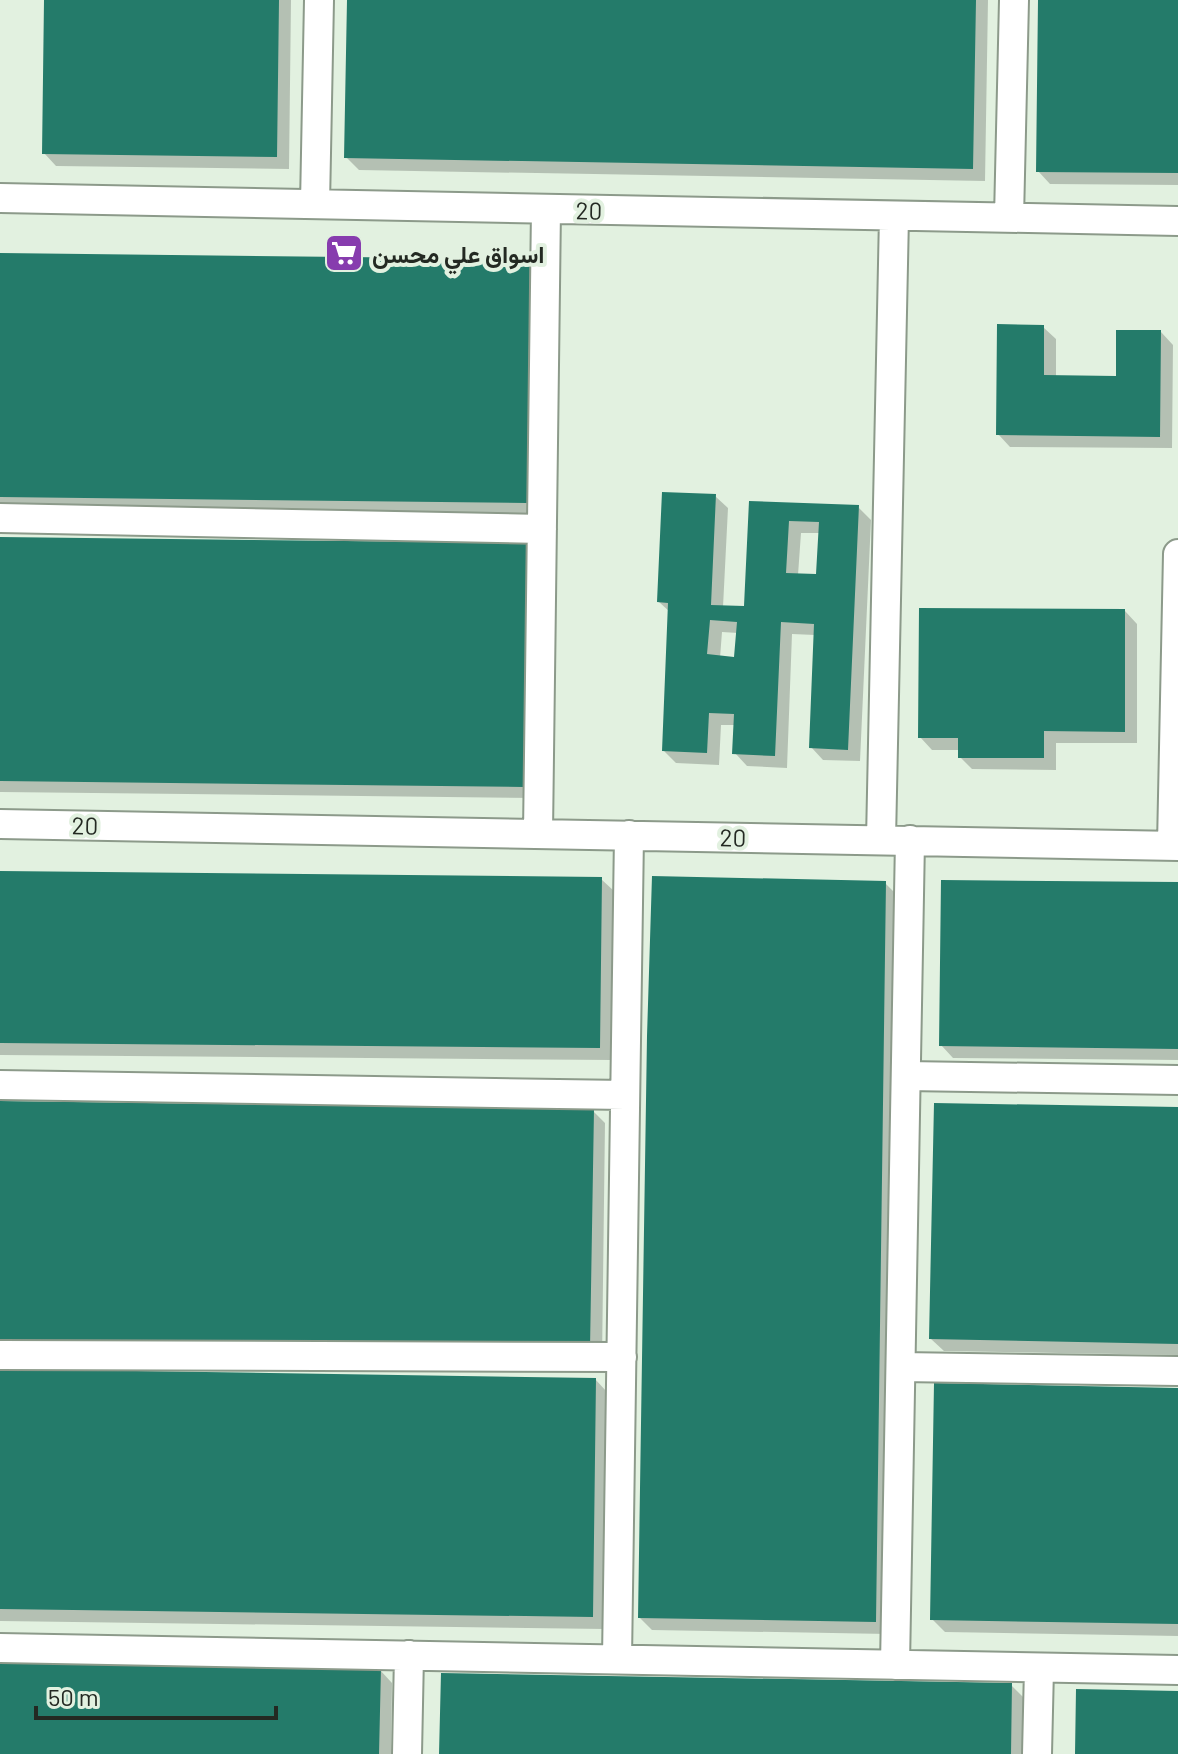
<svg xmlns="http://www.w3.org/2000/svg" width="1178" height="1754" font-family="Barlow,Vazirmatn,sans-serif">
<style>
.shadow{fill:#0003;fill-rule:evenodd}
.building{fill:#247b6a;fill-rule:evenodd}
.lines{fill:none;stroke-linecap:round;stroke-linejoin:round}
.minor-casing{stroke:#8c9a8a;stroke-width:32}
.minor{stroke:#fff;stroke-width:28}
.labels{text-anchor:middle;dominant-baseline:central;stroke-width:8;stroke-linejoin:round;paint-order:stroke}
.street-label{font-size:24px;fill:#232922;stroke:#e2f1e0}
.poi-label{font-size:24px;font-weight:bold;fill:#232922;stroke:#e2f1e0;text-anchor:start}
</style>
<rect width="100%" height="100%" fill="#e2f1e0"/>
<path class="shadow" d="M46 0H291L289 169 56 166 44 153Z
M349 0H988L985 181 359 170 346 157Z
M1039 0H1178V185L1050 184 1038 171Z
M0 255 529 261 542 274 538 515 0 509Z
M1043 327 1056 339V378H1118L1161 332 1173 345 1172 448 1010 447 998 434Z
M715 496 728 508 723 607 746 608 751 503 858 507 871 520 860 761 823 760 811 747 815 635 792 634 787 768 747 766 735 753 736 725H721L719 765 676 763 664 751 670 612 659 602ZM801 533H820L818 576 798 575ZM722 632 738 633 736 659 720 658Z
M0 539 526 545 538 557 536 798 0 792Z
M1125 611 1137 624V743H1056V770L972 769 960 757V750H932L920 737Z
M0 872 601 879 614 891 612 1060 0 1055Z
M885 883 898 896 888 1634 652 1630 640 1618Z
M1178 884V1060L953 1058 941 1045Z
M0 1103 593 1111 605 1123 602 1361 0 1353Z
M1178 1109V1355L944 1351 931 1339Z
M0 1371 595 1379 607 1392 604 1629 0 1621Z
M1178 1390V1636L945 1632 932 1619Z
M0 1663 380 1670 392 1683 391 1754H0Z
M1011 1685 1024 1698 1023 1754H441Z"/>
<path class="building" d="M44 0H279L277 157 42 154Z
M347 0H976L973 169 344 158Z
M1038 0H1178V173L1036 172Z
M0 253 530 259 527 503 0 497Z
M997 324 1044 325V375L1116 376V330H1161L1160 437 996 435Z
M662 492 716 494 711 605 744 606 749 501 859 505 848 750 809 748 814 624 781 622 775 756 732 754 734 714 709 713 707 753 662 751 668 603 657 602ZM789 521 819 522 816 574 786 573ZM710 620 737 622 734 657 707 654Z
M0 537 527 543 524 787 0 781Z
M919 608 1125 609V732L1044 731V758H958V738H918Z
M0 871 602 877 600 1048 0 1043Z
M652 876 886 881 876 1622 638 1618 647 1036Z
M941 880 1178 882V1049L939 1046Z
M0 1101 594 1109 590 1349 0 1341Z
M934 1103 1178 1107V1344L929 1339Z
M0 1369 596 1378 593 1617 0 1609Z
M934 1383 1178 1388V1624L930 1620Z
M0 1661 381 1668 379 1754H0Z
M441 1673 1012 1683 1011 1754H439Z
M1076 1689 1178 1691V1754H1075Z"/>
<g class="lines">
<g class="minor-casing">
<path id="minor" d="M0 198 1178 221
M315 204 319 0
M1009 218 1014 0
M0 518 542 529
M0 824 1178 846
M538 833 546 209
M881 840 894 216
M1172 845 1178 554
M906 1076 1178 1080
M0 1085 625 1095
M0 1355 622 1357
M901 1367 1178 1371
M0 1648 1178 1670
M617 1659 629 835
M895 1665 910 840
M407 1754 409 1655
M1037 1754 1039 1668"/>
</g>
<use href="#minor" class="minor"/>
</g>
<defs>
<g id="supermarket-square" transform="scale(2)"><rect x="-9" y="-9" width="18" height="18" rx="4" fill="#873cae" stroke="#e2f1e0"/><path d="M-6-5.5h2.5l.6 2H6L4.5 2H-2.5L-4.4-4H-6ZM-1.5 3.2a1.3 1.3 0 1 0 .1 0ZM3 3.2a1.3 1.3 0 1 0 .1 0Z" fill="#fff"/></g>
</defs>
<g fill-rule="evenodd">
<use href="#supermarket-square" x="344" y="253"/>
</g>
<g class="labels">
<g class="street-label">
<text transform="translate(589 210) rotate(1)">20</text>
<text transform="translate(85 825) rotate(1)">20</text>
<text transform="translate(733 837) rotate(1)">20</text>
</g>
<g class="poi-label">
<text x="372" y="253">اسواق علي محسن</text>
</g>
</g>
<path d="M36 1706v12h240v-12" fill="none" stroke="#232922" stroke-width="4"/>
<text x="48" y="1706" font-size="24" fill="#232922" stroke="#e2f1e0" stroke-width="6" paint-order="stroke">50 m</text>
</svg>
